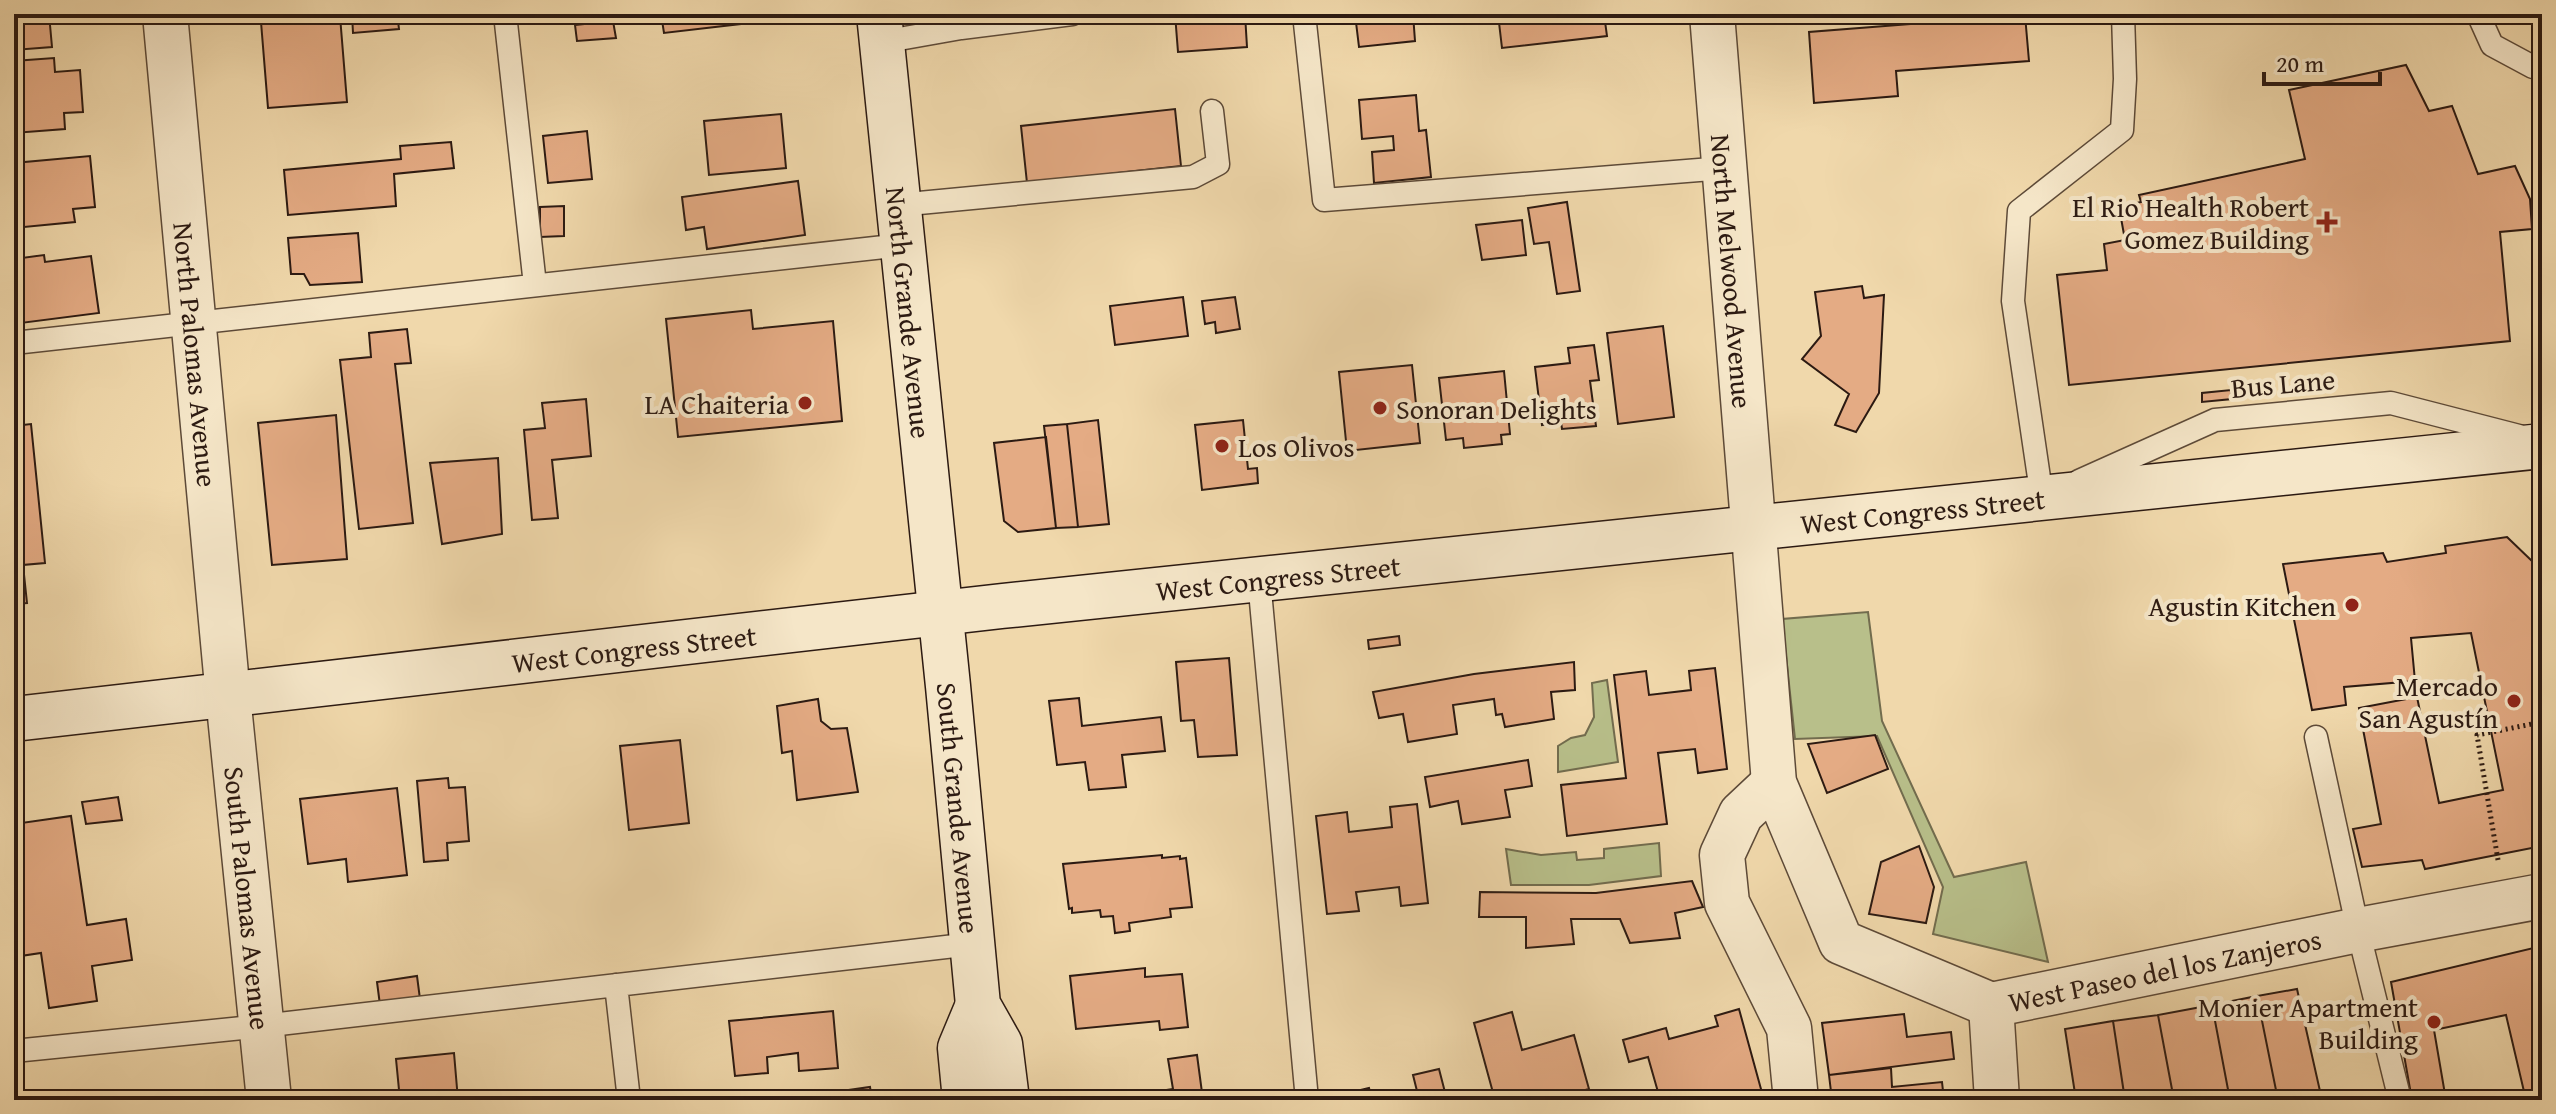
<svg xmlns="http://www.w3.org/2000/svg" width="2556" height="1114" font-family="'Gentium Book Plus',serif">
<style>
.green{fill:#b8bf8a;stroke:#726c4e;stroke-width:2}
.building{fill:#e4ab84;stroke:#2c1a12;stroke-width:2}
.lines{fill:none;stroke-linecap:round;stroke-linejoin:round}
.lane-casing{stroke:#5d4a38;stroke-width:25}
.street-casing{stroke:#5d4a38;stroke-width:47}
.secondary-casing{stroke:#2c1a12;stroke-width:47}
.path{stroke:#2c1a12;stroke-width:5;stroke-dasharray:2 4;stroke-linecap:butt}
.lane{stroke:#f5e6c8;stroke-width:22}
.street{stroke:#f5e6c8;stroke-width:44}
.secondary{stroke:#f5e6c8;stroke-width:44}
.poi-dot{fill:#8f2418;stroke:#f5e6c8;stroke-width:3}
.labels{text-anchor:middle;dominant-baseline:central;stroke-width:8;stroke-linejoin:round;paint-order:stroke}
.poi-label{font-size:28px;fill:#2c1a12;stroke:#f5e6c8;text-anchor:end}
.street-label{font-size:28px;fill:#2c1a12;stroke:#f5e6c8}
</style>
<rect width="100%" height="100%" fill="#f0d8ab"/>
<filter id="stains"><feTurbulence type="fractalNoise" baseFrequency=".0025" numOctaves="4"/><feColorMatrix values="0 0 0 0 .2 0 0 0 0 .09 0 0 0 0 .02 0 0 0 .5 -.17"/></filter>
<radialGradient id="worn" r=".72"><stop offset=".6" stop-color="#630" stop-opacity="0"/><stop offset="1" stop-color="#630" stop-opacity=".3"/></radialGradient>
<path class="green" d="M1868 612 1882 721 1954 877 2026 862 2048 962 1933 934 1943 887 1877 736 1795 739 1782 619Z
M1607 680 1618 762 1558 772V746L1571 738 1585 735 1594 717 1592 683Z
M1659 843 1661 876 1589 885H1511L1506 849 1541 855 1576 852 1577 860 1604 858V849Z"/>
<path class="building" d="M14 14H49L52 47 14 50Z
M352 14H440L441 18 398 21 399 29 353 33Z
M538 14H581V15L539 20Z
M661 14H748L749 23 664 33Z
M1175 14H1245L1247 47 1178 52Z
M1355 14H1413L1415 41 1359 47Z
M1498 14H1604L1607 36 1502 48Z
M1816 14H1879L1816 20Z
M2025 15 2029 61 1896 71 1898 96 1814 103 1809 32Z
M340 16 347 102 268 108 261 22Z
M613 21 616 38 577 41 575 25Z
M54 58 55 72 80 70 83 112 64 113 65 129 14 133V61Z
M2406 65 2429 111 2452 106 2478 174 2515 166 2530 199 2532 229 2500 232 2510 341 2069 385 2057 275 2107 270 2104 244 2125 240 2119 207 2141 202 2139 195 2305 159 2289 90Z
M1416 95 1419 131 1426 130 1431 177 1374 183 1372 152 1394 150 1393 136 1362 139 1359 100Z
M1175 109 1181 166 1027 183 1021 126Z
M781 114 786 168 709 175 704 121Z
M587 131 592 179 548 183 543 136Z
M451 142 454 168 394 174 396 206 288 215 284 170 401 159 400 146Z
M90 156 95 207 73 209 75 222 14 228V163Z
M798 181 805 235 707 249 704 227 686 230 682 197Z
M1567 202 1580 291 1557 294 1549 242 1534 244 1528 208Z
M564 206V236L540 237V207Z
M1522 220 1526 255 1482 260 1476 225Z
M358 233 362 282 310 285 304 274H291L288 238Z
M44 255 45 262 91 256 99 313 21 323 14 259Z
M1862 286 1864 298 1884 295 1879 393 1856 432 1835 425 1849 394 1802 359 1821 336 1815 292Z
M1183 297 1188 336 1115 345 1110 306Z
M1235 297 1240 329 1216 333 1215 322 1205 324 1202 301Z
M751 310 753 329 833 321 842 421 678 437 666 319Z
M1663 326 1674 417 1618 424 1607 333Z
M407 329 411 363 395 364 413 523 359 529 340 360 371 357 369 333Z
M1594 345 1599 380 1590 381 1596 426 1562 429 1561 422 1542 425 1535 367 1570 363 1568 348Z
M1412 365 1420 443 1347 451 1339 372Z
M1504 371 1510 434 1501 435 1502 444 1464 448 1463 438 1446 440 1439 378Z
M2231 390 2232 399 2202 402V393Z
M586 399 591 456 552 460 558 518 532 520 524 430 545 428 542 403Z
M336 415 347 559 272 565 258 423Z
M1098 420 1109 524 1078 527 1067 424Z
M1243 420 1248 469 1257 468 1258 483 1202 490 1195 425Z
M31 424 45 563 23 565 27 603 14 604V426Z
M1067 424 1078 527 1056 528 1044 426Z
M1046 437 1056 528 1018 532 1004 521 994 443Z
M498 458 502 534 442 544 430 463Z
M2507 537 2533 562 2538 601 2542 605V846L2425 869 2422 860 2362 867 2353 829 2381 824 2359 708 2417 697 2439 803 2503 790 2471 633 2411 638 2415 681 2344 687 2346 705 2312 710 2283 564 2383 553 2387 562 2446 553 2445 546Z
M1399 636 1400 645 1369 649 1368 640Z
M1229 658 1237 755 1198 757 1194 720 1181 721 1176 662Z
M1574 662 1575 690 1551 692 1554 719 1505 727 1502 714 1496 715 1494 699 1453 705 1457 734 1408 742 1403 714 1379 718 1373 692 1474 674Z
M1715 668 1727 769 1698 773 1695 749 1658 753 1667 824 1567 836 1561 785 1626 778 1614 675 1646 671 1649 695 1691 690 1689 671Z
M1079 698 1082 726 1161 717 1165 751 1122 755 1126 787 1089 790 1085 762 1057 765 1049 701Z
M818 699 821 721 831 729 847 728 858 792 797 800 792 751 782 753 777 706Z
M1875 735 1888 769 1827 793 1808 744Z
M680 740 689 823 629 830 620 746Z
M1528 760 1532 786 1505 790 1510 817 1462 824 1458 801 1430 807 1425 777Z
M448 778 449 788 465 787 469 841 447 843 448 860 424 862 417 781Z
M397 788 407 875 348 882 346 859 308 864 300 799Z
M118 797 122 820 86 824 82 802Z
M1417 804 1428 903 1401 906 1399 887 1356 892 1359 911 1327 914 1316 816 1347 812 1349 832 1392 827 1390 807Z
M71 816 87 925 126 919 132 960 92 966 97 1001 49 1008 41 953 14 957V824Z
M1919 846 1934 887 1926 923 1869 914 1881 862Z
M1162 855V858L1180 856V859L1186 858 1192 907 1170 909 1171 917 1129 923 1130 931 1115 933 1113 916 1101 917 1100 910 1072 913V908L1069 909 1063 864Z
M1692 881 1703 907 1675 913 1680 938 1630 943 1620 919H1571L1574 944 1526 948V917H1479L1480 892 1596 893Z
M2542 946V1100H2526L2506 1015 2434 1030 2446 1100H2412L2391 982Z
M1145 968V977L1182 974 1188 1027 1160 1030 1159 1021 1076 1029 1070 976Z
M417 976 420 999 380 1005 377 982Z
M2297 989 2322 1100H2278L2257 996Z
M2257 996 2278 1100H2230L2212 1005Z
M2212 1005 2230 1100H2174L2158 1015Z
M1739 1009 1764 1100H1729L1727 1093 1703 1100H1656L1660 1099 1648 1057 1629 1062 1623 1040 1666 1028 1669 1039 1718 1026 1715 1016Z
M833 1011 838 1068 799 1071 798 1053 767 1057 768 1073 735 1076 729 1021Z
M1512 1012 1522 1050 1574 1035 1589 1089 1548 1100H1495L1474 1023Z
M1904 1014 1907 1037 1951 1032 1954 1059 1829 1075 1822 1023Z
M2158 1015 2174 1100H2125L2113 1021Z
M2113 1021 2125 1100H2076L2065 1029Z
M454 1053 458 1100H400L396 1059Z
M1197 1055 1203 1100H1100L1173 1089 1168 1059Z
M1891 1068 1892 1087 1942 1082 1944 1100H1832L1829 1075Z
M1439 1069 1447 1100H1400L1418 1095 1413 1075Z
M870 1087 872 1100H792V1098Z
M1369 1088 1372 1100H1349L1348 1093Z"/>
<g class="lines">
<g class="lane-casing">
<path id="lane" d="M505 14 535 285
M1304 14 1324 200 1724 168
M2478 14 2492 45 2533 67H2542
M882 42 961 28 1072 14
M898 205 1193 177 1218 164 1212 111
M14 343 902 245
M2079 481 2215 420 2391 403 2519 436
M2048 495 2042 498 2013 301 2019 211 2122 130 2125 79 2123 14
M1259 580 1307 1100
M2316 737 2358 930 2400 1100
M616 985 629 1100
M14 1051 262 1026 972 944"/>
</g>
<g class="street-casing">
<g id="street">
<path id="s1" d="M165 14 228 696 269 1100"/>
<path id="s2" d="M1712 14 1774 783 1841 942 1991 1005 2358 930 2542 896"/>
<path d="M1774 783 1741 814 1722 855 1727 903 1789 1028 1796 1100"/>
<path d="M1991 1005 1997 1100"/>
</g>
</g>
<g class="secondary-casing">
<g id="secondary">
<path id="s3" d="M879 14 948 686 978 1005 1000 1044 1007 1100"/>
<path id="s4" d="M14 719 1002 606 2542 446"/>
<path d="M965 1100 960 1048 978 1005"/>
</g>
</g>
<path class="path" d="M2498 860 2477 735 2542 722"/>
<use href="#lane" class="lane"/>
<use href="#street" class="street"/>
<use href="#secondary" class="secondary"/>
</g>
<g class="poi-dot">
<path d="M2323 210h8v8h8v8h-8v8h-8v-8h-8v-8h8z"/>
<circle cx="805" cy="403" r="8"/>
<circle cx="1380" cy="408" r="8"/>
<circle cx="1222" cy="446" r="8"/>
<circle cx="2352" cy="605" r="8"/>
<circle cx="2514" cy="701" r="8"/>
<circle cx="2434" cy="1022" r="8"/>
</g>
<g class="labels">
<g class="poi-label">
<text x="2309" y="206">El Rio Health Robert<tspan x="2309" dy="32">Gomez Building</tspan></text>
<text x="789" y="403">LA Chaiteria</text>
<text x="1396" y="408" text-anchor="start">Sonoran Delights</text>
<text x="1238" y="446" text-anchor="start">Los Olivos</text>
<text x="2336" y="605">Agustin Kitchen</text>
<text x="2498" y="685">Mercado<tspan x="2498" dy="32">San Agustín</tspan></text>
<text x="2418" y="1006">Monier Apartment<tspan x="2418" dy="32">Building</tspan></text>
</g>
<g class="street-label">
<text stroke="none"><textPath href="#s2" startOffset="258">North Melwood Avenue</textPath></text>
<text stroke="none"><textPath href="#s3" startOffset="300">North Grande Avenue</textPath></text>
<text stroke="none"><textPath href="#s1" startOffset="342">North Palomas Avenue</textPath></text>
<text transform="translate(2283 383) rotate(-5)">Bus Lane</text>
<text stroke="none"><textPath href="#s4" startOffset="1920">West Congress Street</textPath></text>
<text stroke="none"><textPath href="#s4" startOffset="1272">West Congress Street</textPath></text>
<text stroke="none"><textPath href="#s4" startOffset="624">West Congress Street</textPath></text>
<text stroke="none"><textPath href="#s3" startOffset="798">South Grande Avenue</textPath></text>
<text stroke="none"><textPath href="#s1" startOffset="888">South Palomas Avenue</textPath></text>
<text stroke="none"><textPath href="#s2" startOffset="1284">West Paseo del los Zanjeros</textPath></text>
</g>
</g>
<rect width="2556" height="1114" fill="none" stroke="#f0d8ab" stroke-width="48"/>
<rect x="16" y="16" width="2524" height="1082" fill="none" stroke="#2c1a12" stroke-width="4"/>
<rect x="24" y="24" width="2508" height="1066" fill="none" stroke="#2c1a12" stroke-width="2"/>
<path d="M2264 72v12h116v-12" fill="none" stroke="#2c1a12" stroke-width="4"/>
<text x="2276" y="72" font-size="24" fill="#2c1a12" stroke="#f5e6c8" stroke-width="6" paint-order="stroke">20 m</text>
<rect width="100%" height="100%" filter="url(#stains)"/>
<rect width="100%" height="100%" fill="url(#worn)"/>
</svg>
